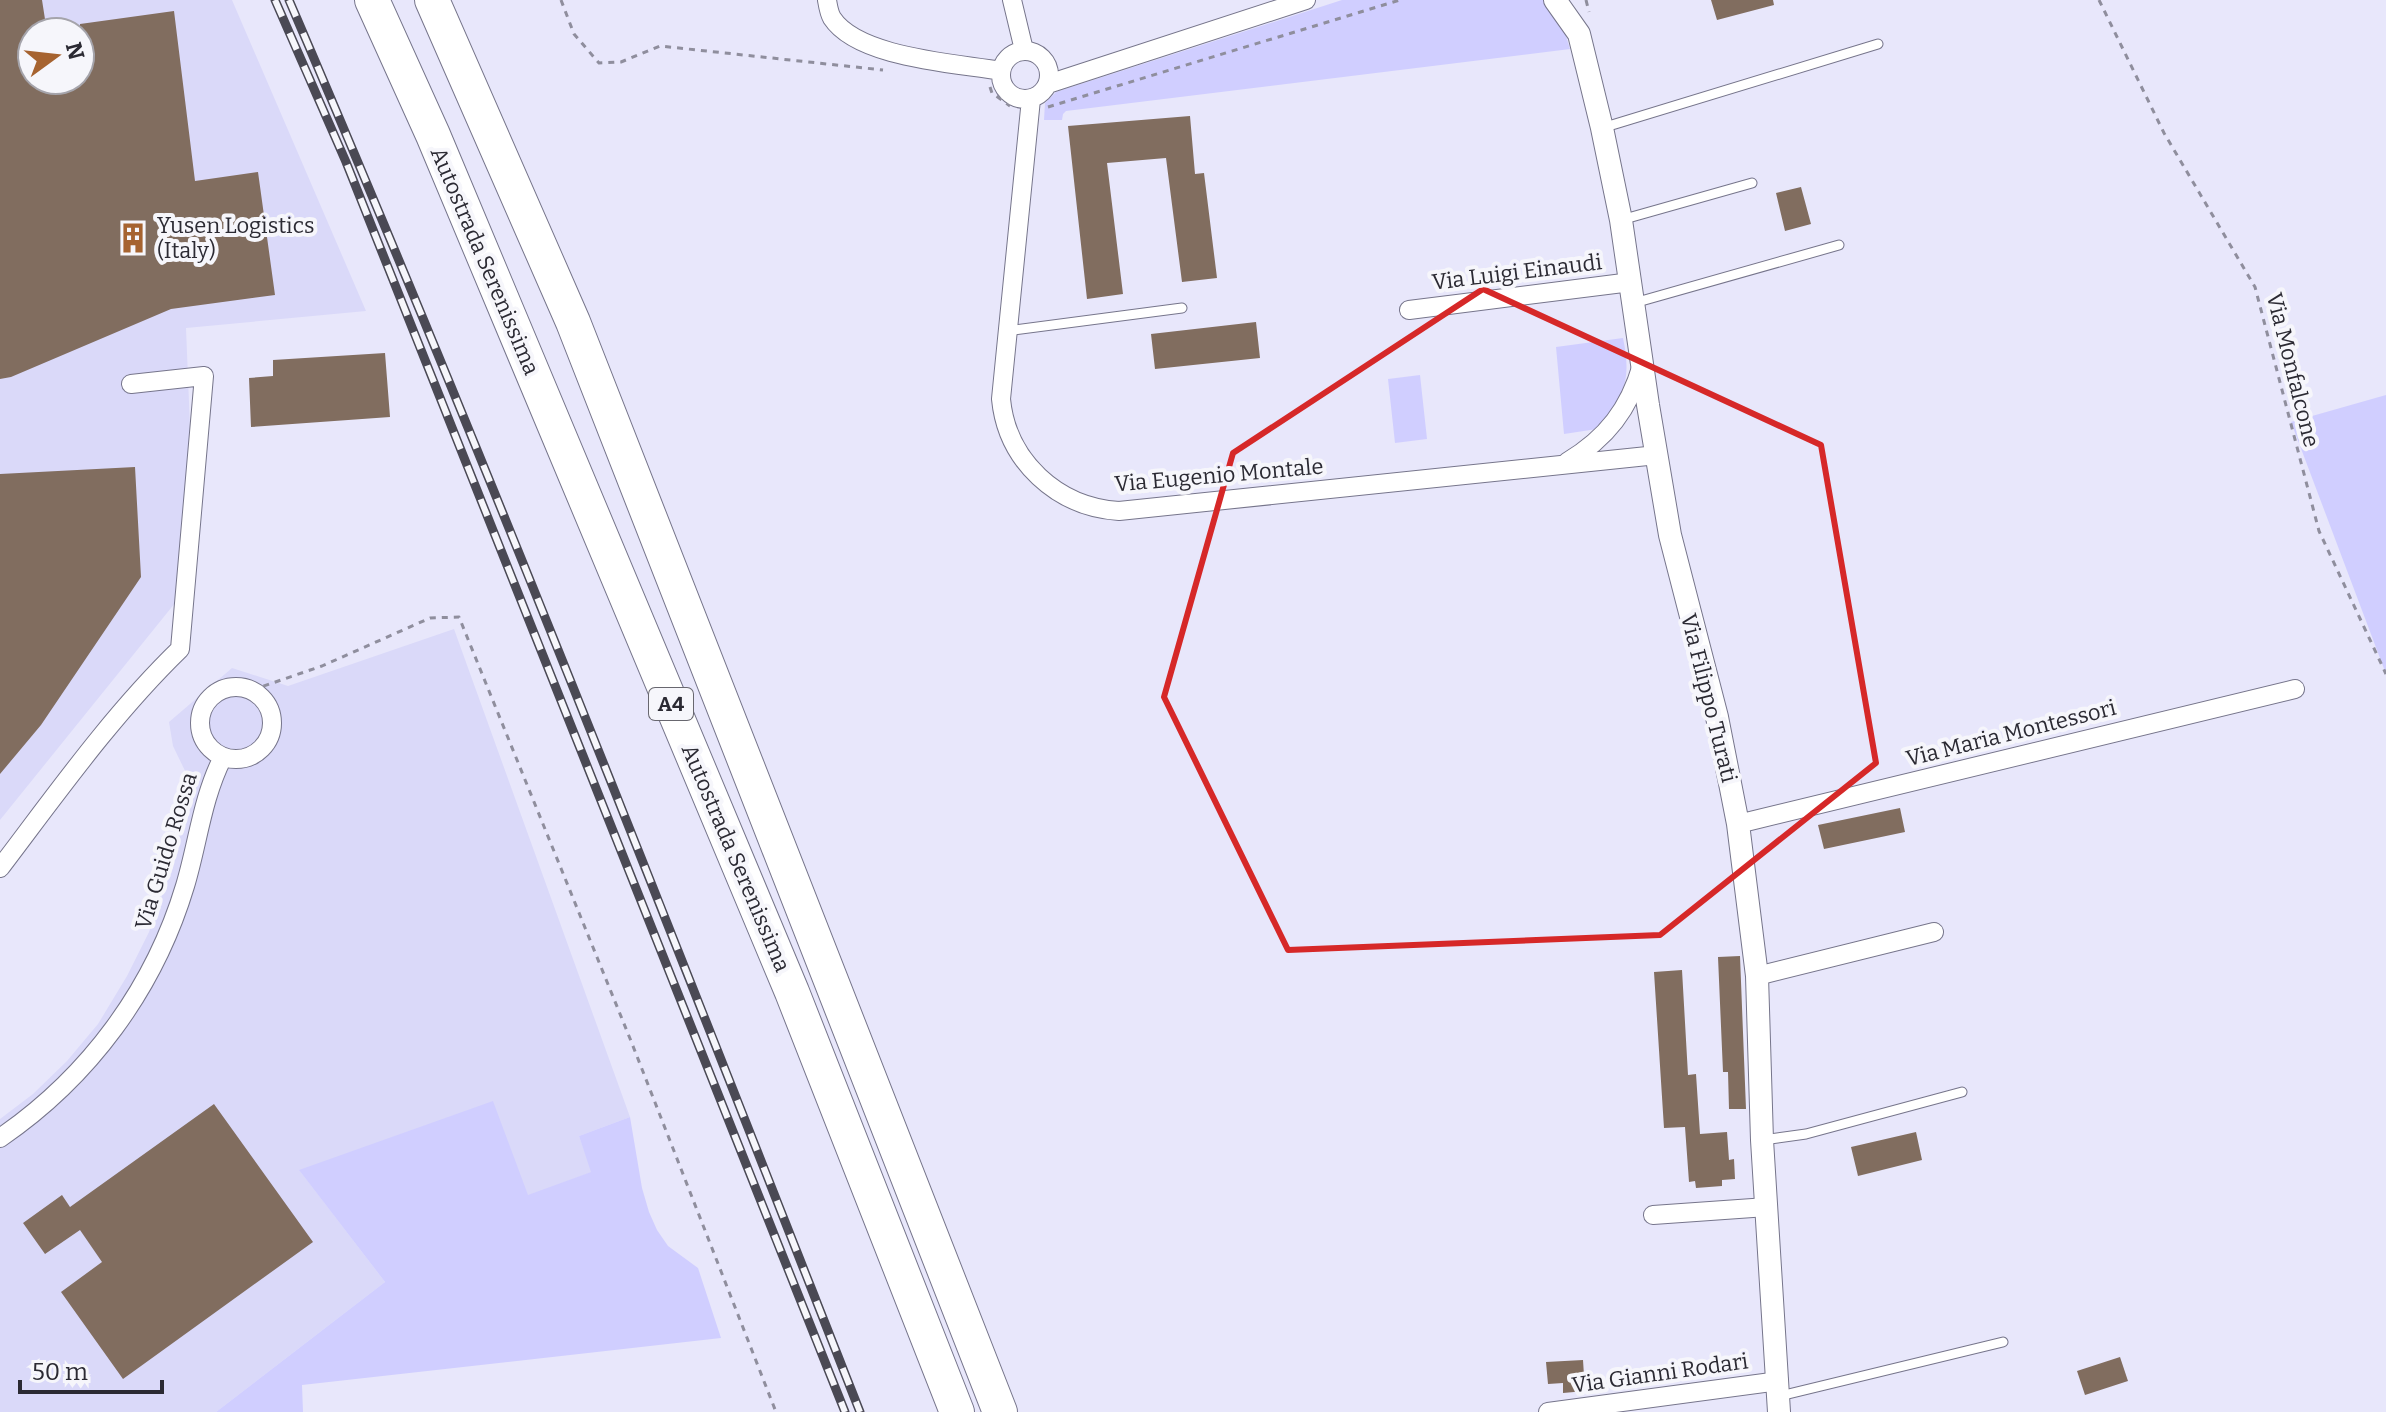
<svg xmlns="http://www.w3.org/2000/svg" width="2386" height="1412" font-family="Bitter,serif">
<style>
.built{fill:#dad9f9;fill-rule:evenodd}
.green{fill:#d0ceff}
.building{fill:#816d5f}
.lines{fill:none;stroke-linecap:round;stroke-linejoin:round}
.service-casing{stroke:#76758b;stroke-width:11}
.minor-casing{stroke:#76758b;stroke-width:20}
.tertiary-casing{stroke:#76758b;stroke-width:24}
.motorway-casing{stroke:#76758b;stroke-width:36}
.path{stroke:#8f8e9d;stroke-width:3;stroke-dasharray:6 6;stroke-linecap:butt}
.service{stroke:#fff;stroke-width:9}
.minor{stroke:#fff;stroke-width:18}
.tertiary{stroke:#fff;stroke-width:22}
.motorway{stroke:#fff;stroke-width:34}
.rail-casing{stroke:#4a4954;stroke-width:9}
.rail{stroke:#f6f6fb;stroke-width:6;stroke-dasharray:18;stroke-linecap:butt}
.marked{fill:none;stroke:#d62828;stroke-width:6;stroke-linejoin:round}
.labels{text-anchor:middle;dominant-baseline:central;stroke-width:8;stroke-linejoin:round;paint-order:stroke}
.shield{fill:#f6f6fb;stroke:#68676f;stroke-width:2}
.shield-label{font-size:20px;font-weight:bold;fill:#2b2a33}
.poi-label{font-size:22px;fill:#2b2a33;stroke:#f6f6fb;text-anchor:start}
.street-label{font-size:22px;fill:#2b2a33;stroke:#f6f6fb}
</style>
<rect width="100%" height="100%" fill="#e8e7fb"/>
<path class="built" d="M0 0H232L366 311 186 328 196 577 0 820ZM32 32H80V80H32Z
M454 629 630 1117 579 1136 592 1172 528 1196 300 1171 385 1282 216 1412H0V1119L33 1094 67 1061 98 1024 127 976 149 932 169 876 189 779 173 746 169 722 232 668 288 686Z"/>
<path class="green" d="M1342 0H1547L1562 23 1570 49 1066 111 1063 114 1062 120H1044L1045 103 1056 92Z
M1623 338C1632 381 1624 396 1597 429L1564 434 1556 347Z
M1420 375 1427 439 1395 443 1388 379Z
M2386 395V674L2291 422Z
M493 1101 528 1195 591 1172 579 1136 630 1117 642 1188 649 1212 657 1230 668 1246 698 1268 721 1338 302 1385 303 1412H216L385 1282 299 1170Z"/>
<path class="building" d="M0 0H42L47 32H32V80H80V24L174 11 195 181 258 172 275 295 171 309 11 377 0 379Z
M1711 0H1773L1774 5 1717 20Z
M1190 116 1195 174 1204 173 1217 278 1182 282 1166 158 1107 163 1123 294 1087 299 1068 126Z
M1801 187 1811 224 1785 231 1776 193Z
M1256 322 1260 358 1155 369 1151 334Z
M385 353 390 417 251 427 249 378 273 376V360Z
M135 467 141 577 41 725 0 774V474Z
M1900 808 1905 832 1824 849 1818 825Z
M1740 956 1746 1109H1729L1728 1072H1723L1718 957Z
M1682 970 1688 1075 1696 1074 1700 1134 1727 1132 1729 1160 1734 1159 1735 1179 1722 1180V1186L1696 1188 1695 1181 1689 1182 1685 1127 1664 1128 1654 972Z
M214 1104 313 1242 123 1379 61 1292 102 1262 80 1230 45 1254 23 1223 62 1195 70 1207Z
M1916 1132 1922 1160 1858 1176 1851 1147Z
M2120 1357 2128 1381 2085 1395 2077 1371Z
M1583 1360 1585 1391 1563 1393V1383L1548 1384 1546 1362Z"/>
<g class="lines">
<g class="service-casing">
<path id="service" d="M1602 128 1878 44
M1621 220 1752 183
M1634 303 1839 245
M1007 331 1182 308
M1763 1140 1806 1134 1962 1092
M1780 1396 2003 1342"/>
</g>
<g class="minor-casing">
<path id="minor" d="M827 0C828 6 829 13 832 18 858 58 956 63 1001 71
M1012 0 1024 50
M1001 75a24 24 0 1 1 48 0a24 24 0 1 1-48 0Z
M1048 84 1306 0
M1031 99 1001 399C1007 461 1057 507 1119 511L1657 455
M1409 310 1631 282
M1567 462C1607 438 1629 409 1642 365
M200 723a36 36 0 1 1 72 0a36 36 0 1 1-72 0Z
M1738 824 2295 689
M0 868C57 793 112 715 180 649L204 376 131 384
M1757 976 1934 932
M0 1138C89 1077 154 989 185 886 198 843 202 798 223 757
M1653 1215 1767 1207
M1548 1412 1779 1381"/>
</g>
<g class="tertiary-casing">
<path id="tertiary" d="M1555 0 1579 34 1602 128 1621 220 1648 405 1670 535 1717 717 1738 824 1757 976 1762 1140 1779 1412"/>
</g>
<g class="motorway-casing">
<path id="motorway" d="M372 0 433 135 792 992 957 1412
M432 0 573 322 1000 1412"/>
</g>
<path class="path" d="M561 0 574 34 599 63 621 62 660 46 883 70
M1586 0 1589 12
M2099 0 2164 133 2255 287 2319 531 2386 674
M990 87 992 93 1010 106
M1048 107 1400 0
M252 690 322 666 430 618 459 617 631 1041 776 1412"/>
<use href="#service" class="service"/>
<use href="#minor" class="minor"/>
<use href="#tertiary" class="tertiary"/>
<use href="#motorway" class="motorway"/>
<g class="rail-casing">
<path id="rail" d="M275 0 346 162 845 1412
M289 0C489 466 674 940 860 1412"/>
</g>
<use href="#rail" class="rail"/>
</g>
<path class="marked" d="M1483 289 1821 445 1876 763 1660 935 1288 950 1164 697 1233 453Z"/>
<defs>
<g id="building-bare" transform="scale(2.4)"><path d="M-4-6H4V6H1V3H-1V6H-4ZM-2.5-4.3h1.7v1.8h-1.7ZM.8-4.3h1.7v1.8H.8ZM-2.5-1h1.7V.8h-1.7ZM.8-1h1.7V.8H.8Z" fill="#a66330" stroke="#f6f6fb" stroke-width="2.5" paint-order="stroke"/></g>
</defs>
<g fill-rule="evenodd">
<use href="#building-bare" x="133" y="238"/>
</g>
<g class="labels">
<rect class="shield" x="649" y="688" width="44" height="32" rx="6"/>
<g class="shield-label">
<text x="671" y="704">A4</text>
</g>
<g class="poi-label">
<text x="157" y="225">Yusen Logistics<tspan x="157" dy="25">(Italy)</tspan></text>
</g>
<g class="street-label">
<text transform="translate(485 261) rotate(67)">Autostrada Serenissima</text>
<text transform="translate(1517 272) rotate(-7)">Via Luigi Einaudi</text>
<text transform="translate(2293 370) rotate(76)">Via Monfalcone</text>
<text transform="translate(1219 475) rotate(-5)">Via Eugenio Montale</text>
<text transform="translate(1709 698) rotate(76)">Via Filippo Turati</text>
<text transform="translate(2011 733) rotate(-14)">Via Maria Montessori</text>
<text transform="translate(166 851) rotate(-73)">Via Guido Rossa</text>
<text transform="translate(736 858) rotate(67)">Autostrada Serenissima</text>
<text transform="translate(1660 1373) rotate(-8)">Via Gianni Rodari</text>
</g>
</g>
<g transform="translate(56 56) rotate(75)"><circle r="38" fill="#f6f6fb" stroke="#a5a4ab" stroke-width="2"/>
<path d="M0-6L14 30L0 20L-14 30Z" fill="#a66330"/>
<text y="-12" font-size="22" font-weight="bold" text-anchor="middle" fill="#2b2a33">N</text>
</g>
<path d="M20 1380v12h142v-12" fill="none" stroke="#2b2a33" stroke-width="4"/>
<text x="32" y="1380" font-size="24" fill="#2b2a33" stroke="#f6f6fb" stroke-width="6" paint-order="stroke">50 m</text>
</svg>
